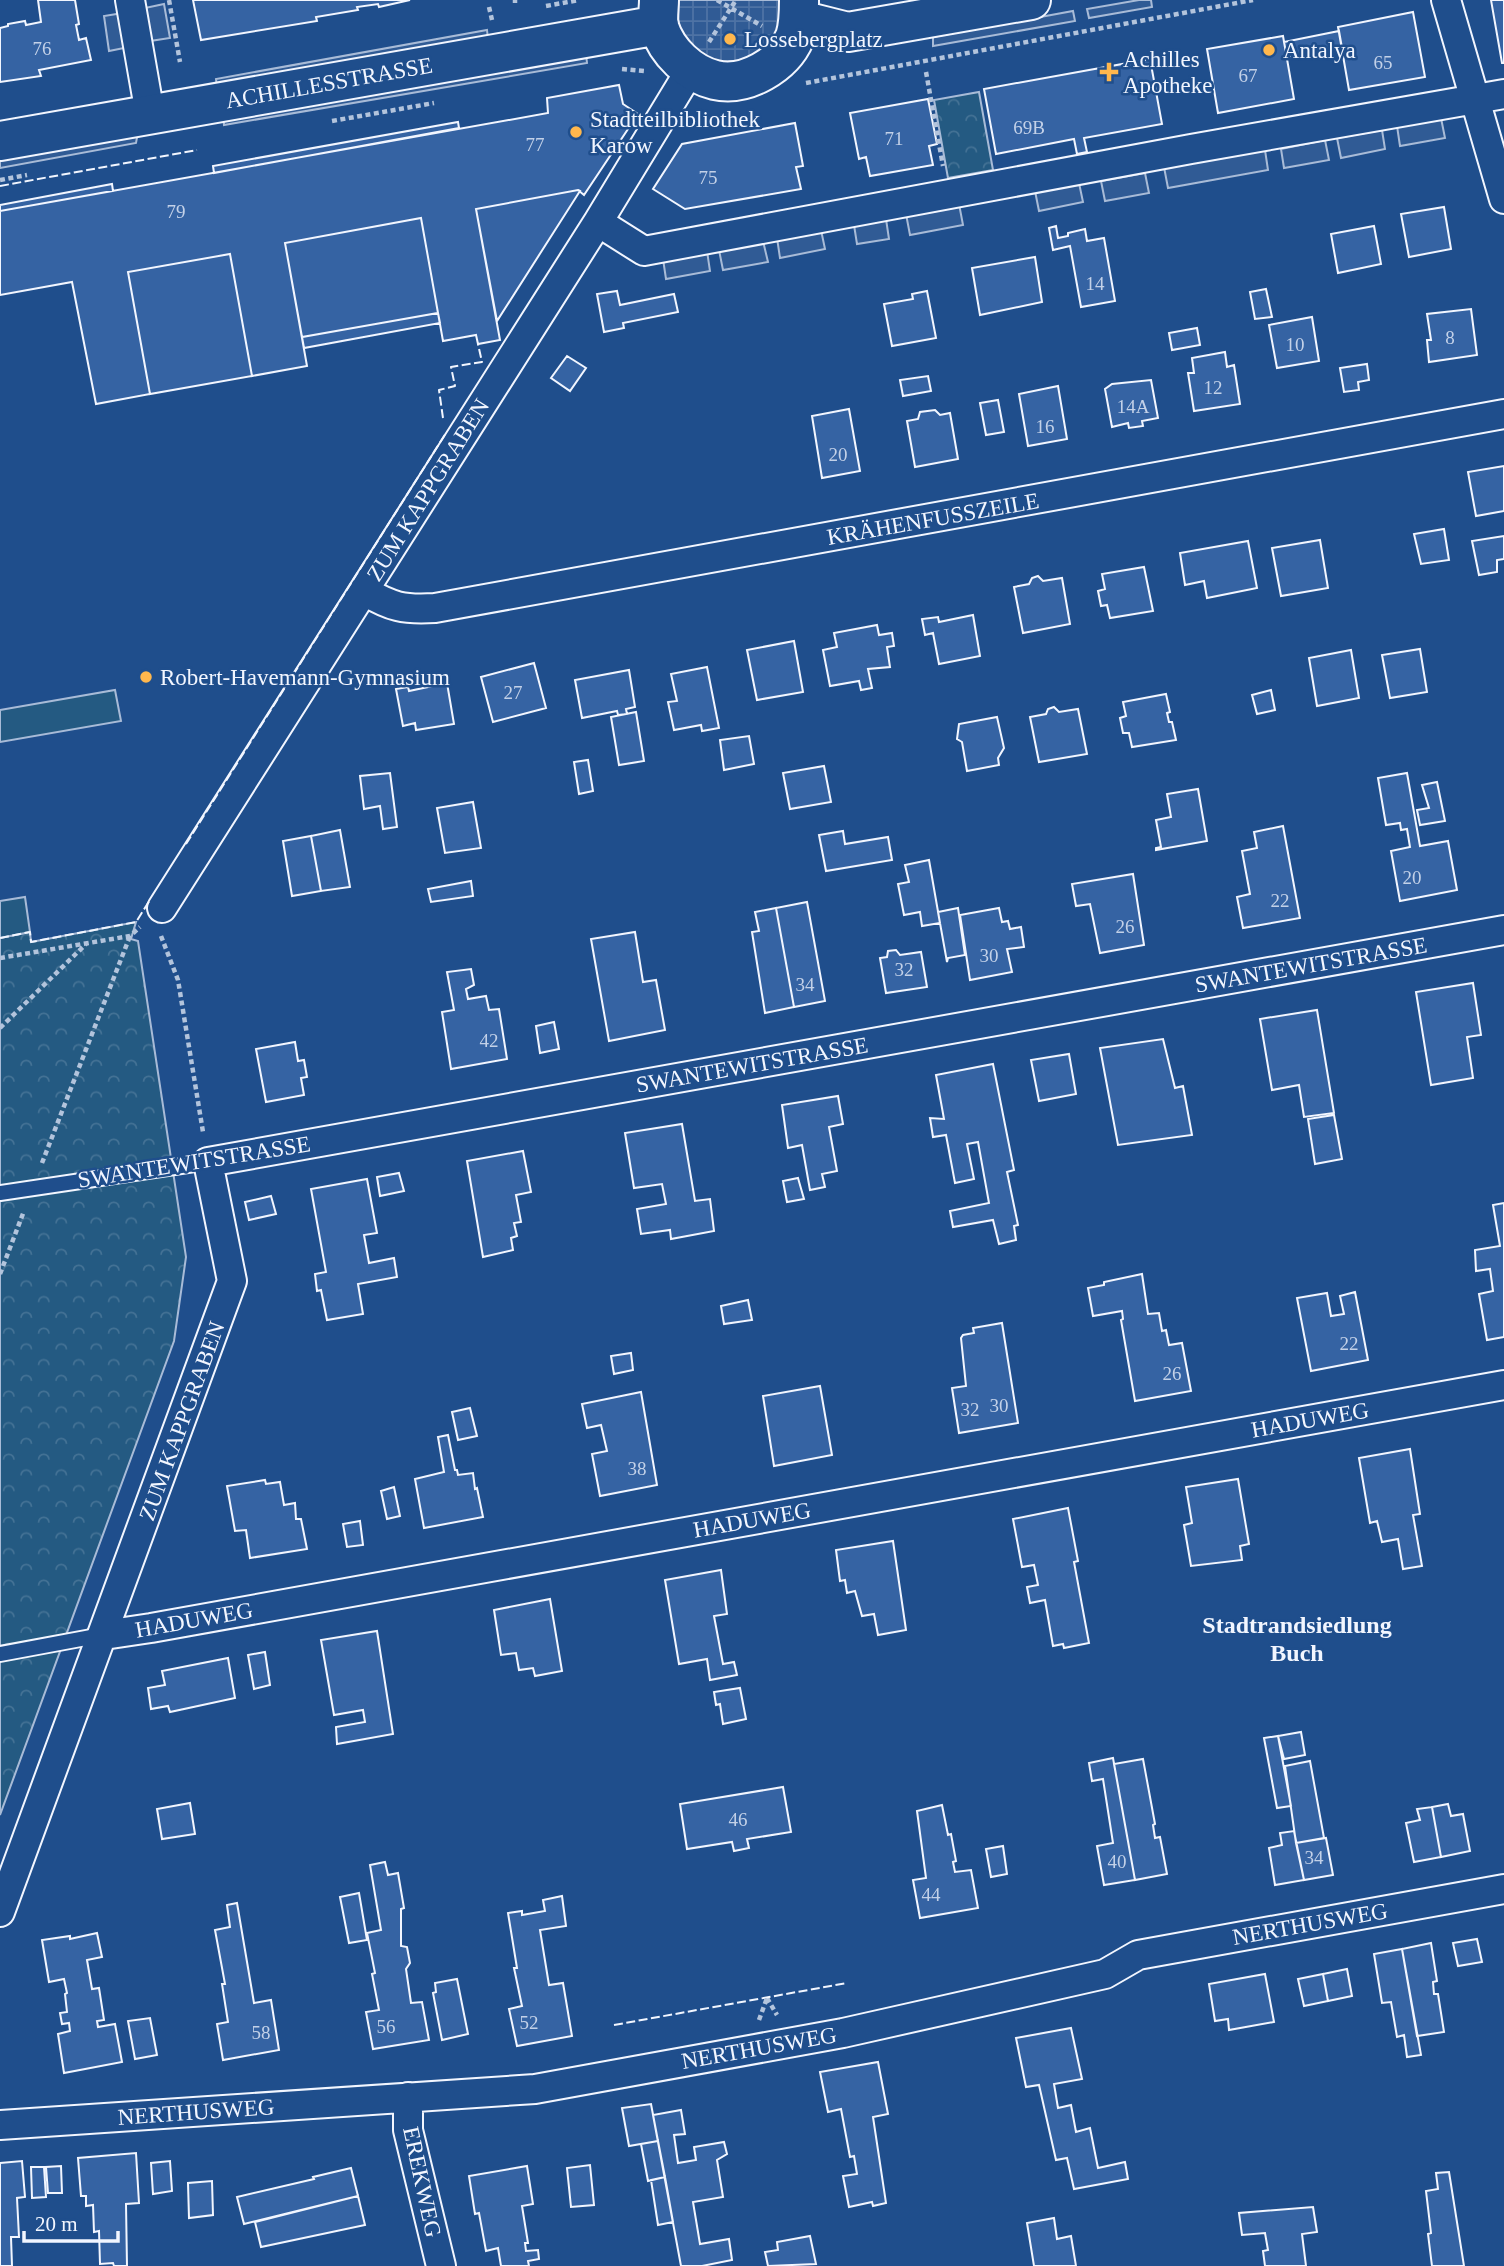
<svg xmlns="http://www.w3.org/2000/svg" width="1504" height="2266" font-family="Georgia,serif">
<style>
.park{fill:url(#park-crowns);stroke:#a8bbd7;stroke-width:2}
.pitch{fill:#245a82;stroke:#a8bbd7;stroke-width:2}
.parking{fill:#305b95;stroke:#a8bbd7;stroke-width:2}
.plaza{fill:url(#plaza-grid);stroke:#a8bbd7;stroke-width:2}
.building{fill:#3563a3;stroke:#f2f6ff;stroke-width:2}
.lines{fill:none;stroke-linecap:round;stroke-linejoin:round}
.lane-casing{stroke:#f2f6ff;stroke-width:18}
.street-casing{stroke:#f2f6ff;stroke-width:32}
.secondary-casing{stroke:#f2f6ff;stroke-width:42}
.path{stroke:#b3c4dc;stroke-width:4.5;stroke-dasharray:5 3.5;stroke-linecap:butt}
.lane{stroke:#1f4e8c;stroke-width:14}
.street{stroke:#1f4e8c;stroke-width:28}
.secondary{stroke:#1f4e8c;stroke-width:38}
.fence{stroke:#f2f6ff;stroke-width:2;stroke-dasharray:9 3.5;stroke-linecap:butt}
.poi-dot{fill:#ffb74d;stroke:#1f4e8c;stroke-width:2.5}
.labels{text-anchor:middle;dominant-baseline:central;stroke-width:5;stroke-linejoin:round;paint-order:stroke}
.number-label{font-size:19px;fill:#c3d1e8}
.poi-label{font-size:23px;fill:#f2f6ff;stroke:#1f4e8c;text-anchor:start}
.street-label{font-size:23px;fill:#f2f6ff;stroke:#1f4e8c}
.neighbourhood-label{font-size:24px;font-weight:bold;fill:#f2f6ff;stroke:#1f4e8c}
</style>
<defs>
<pattern id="park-crowns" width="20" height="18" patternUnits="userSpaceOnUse" patternTransform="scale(1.75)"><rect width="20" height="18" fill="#245a82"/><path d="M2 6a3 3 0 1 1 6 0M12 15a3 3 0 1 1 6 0" fill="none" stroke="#447295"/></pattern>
<pattern id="plaza-grid" width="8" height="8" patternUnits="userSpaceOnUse" patternTransform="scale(1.75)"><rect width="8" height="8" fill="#305b95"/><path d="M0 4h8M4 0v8" fill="none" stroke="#4e73a5"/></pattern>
</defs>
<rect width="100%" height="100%" fill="#1f4e8c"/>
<path class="park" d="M979 92 993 170 948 178 934 100Z
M136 922 131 939 138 941 186 1257 174 1341 0 1815V938L30 932 31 942Z"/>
<path class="pitch" d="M115 690 121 721 0 742V710Z
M25 897 30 932 0 938V901Z"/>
<path class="parking" d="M1139 0H1151L1152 7 1089 18 1087 9Z
M164 4 170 38 150 41 145 8Z
M1073 11 1075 21 933 46V37Z
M123 13 129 47 109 51 104 16Z
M487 30 488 39 217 88 216 79Z
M586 54 587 63 224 125 223 115Z
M1441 118 1445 138 1400 146 1397 126Z
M1382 130 1385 149 1341 158 1337 138Z
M138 132 136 143 0 168V157Z
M1325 140 1329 160 1284 168 1281 149Z
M1265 150 1268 170 1168 188 1164 167Z
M1145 173 1149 193 1105 201 1101 181Z
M1079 183 1083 202 1039 211 1035 191Z
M959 204 963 225 910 235 906 214Z
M886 219 889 239 857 244 854 225Z
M821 230 825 249 780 258 777 238Z
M763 241 768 262 723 270 719 250Z
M707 251 710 271 666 279 663 259Z"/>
<path class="plaza" d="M673 0H786L783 29 766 52 738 61 717 62 690 48 675 22Z"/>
<path class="building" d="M38 0H75L79 24 76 25 79 40 86 38 91 60 39 70 41 76 0 82V28L8 26V24L25 21 26 25 41 22Z
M193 0H410L379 7 378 4 357 7 358 10 316 17 317 21 201 40Z
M1491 0H1504V63H1502Z
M1413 12 1425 77 1349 90 1338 27Z
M1339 31 1342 48 1287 58 1284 42Z
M1283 36 1294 99 1218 113 1207 49Z
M1150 59 1162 124 1084 138 1087 152 1077 154 1074 139 996 154 984 89Z
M619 85 623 104 638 114 584 195 578 190 476 209 500 340 478 344 476 335 443 341 421 218 285 243 307 366 252 376 230 254 128 272 150 394 96 404 72 282 0 295V211L548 113 547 98Z
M928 99 937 144 929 146 933 165 870 176 866 157 859 159 850 113Z
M458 122 459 128 214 173 213 166Z
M795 123 803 166 796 167 801 189 685 209 653 189 682 144Z
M112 184 113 191 0 211V205Z
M578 190 580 191 497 321 476 209Z
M1444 207 1451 249 1409 257 1401 214Z
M421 218 438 313 302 337 285 243Z
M1056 226 1058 238 1068 236V233L1085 229 1087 241 1104 238 1115 301 1081 307 1070 246 1053 250 1049 228Z
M1374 226 1381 264 1338 273 1331 234Z
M230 254 252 376 150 394 128 272Z
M1035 257 1042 302 980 315 972 268Z
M1266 289 1272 317 1255 319 1250 292Z
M617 291 620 305 674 294 678 312 623 323 624 328 604 332 597 294Z
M927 291 936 338 892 346 884 304 913 299 912 294Z
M1471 309 1477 355 1429 362 1427 340H1431L1427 314Z
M438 313 440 323 304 348 302 337Z
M1312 317 1319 361 1277 368 1269 325Z
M1197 328 1200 345 1172 350 1169 333Z
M1225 352 1227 367 1234 365 1240 404 1194 411 1188 373H1194L1192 358Z
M567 356 586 368 570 391 551 378Z
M1367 364 1369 380 1358 382 1359 390 1344 392 1340 368Z
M928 376 931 391 903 396 900 380Z
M1151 380 1158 418 1142 421 1143 426 1129 428 1128 423 1112 427 1105 389 1112 384Z
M1058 386 1067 439 1028 446 1019 394Z
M998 400 1004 432 986 435 980 403Z
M849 409 860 471 822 478 812 416Z
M935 410 940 415 950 413 958 459 915 467 907 421 918 419 920 412Z
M1504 466V511L1476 516 1468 472Z
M1444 529 1449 560 1421 564 1414 534Z
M1504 536V559L1497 560V572L1479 575 1472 541Z
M1320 540 1328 588 1281 596 1272 548Z
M1248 541 1257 588 1207 598 1204 581 1185 585 1180 553Z
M1144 567 1153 611 1110 618 1107 605 1101 606 1098 591 1105 589 1102 574Z
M1038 576 1043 581 1062 578 1070 624 1023 633 1014 587 1029 584 1032 578Z
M973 615 980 656 939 664 933 633 925 635 922 619 938 617 939 622Z
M877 625 879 635 892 633 894 646 887 647 890 667 868 669 872 688 861 690 859 681 830 686 823 650 837 647 834 633Z
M794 641 803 692 757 700 747 650Z
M1420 649 1427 692 1390 698 1382 655Z
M1351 650 1359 698 1317 706 1309 658Z
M534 663 546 708 493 722 481 677Z
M707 667 719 728 702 731 701 725 674 730 668 702 677 701 671 674Z
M629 670 635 707 626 709 627 714 618 715 617 711 582 718 575 680Z
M447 683 454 724 416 730 415 723 403 726 396 689 408 687 409 691Z
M1271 690 1275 710 1257 714 1252 695Z
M1166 694 1170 712 1167 713 1169 722H1172L1176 740 1132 747 1129 733H1123L1120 718 1126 716 1123 702Z
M1054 707 1059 712 1078 709 1087 754 1039 762 1030 717 1046 714 1048 709Z
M636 712 644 761 619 765 611 717Z
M997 717 1004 748 998 758 999 765 967 771 962 742 957 739 959 724Z
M749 736 754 764 724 770 720 740Z
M588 760 593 791 579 794 574 762Z
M824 766 831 802 790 809 783 773Z
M390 773 397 827 383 829 380 806 364 809 360 776Z
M1407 773 1420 846 1448 841 1457 890 1400 901 1391 851 1410 847 1407 829 1401 830 1400 823 1386 825 1378 778Z
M1437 782 1445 821 1420 825 1417 810 1429 808 1422 785Z
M1198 789 1207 841 1156 850V848L1161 847 1156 820 1171 817 1167 794Z
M473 802 481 848 445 853 437 808Z
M1283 826 1300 918 1243 928 1237 897 1250 894 1242 851 1257 848 1254 832Z
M340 830 350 887 321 891 311 836Z
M843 831 845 844 888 837 892 860 826 871 819 835Z
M311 836 321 891 292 896 283 841Z
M929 860 940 923 922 926 920 912 904 915 898 884 909 882 905 865Z
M1133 874 1144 945 1100 953 1090 904 1076 906 1072 884Z
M471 881 473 896 431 902 428 889Z
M807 902 825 1001 794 1007 776 908Z
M776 908 794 1007 765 1013 752 932 759 931 755 912Z
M958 908 965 955 948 958 947 962 938 912Z
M999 908 1002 922 1008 921 1010 929 1021 927 1024 947 1007 949 1012 972 970 980 960 915Z
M635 932 643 982 656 980 665 1030 609 1041 591 939Z
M896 950 900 955 921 952 927 987 886 993 880 958 887 957 888 951Z
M471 969 474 985 466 989 468 999 486 996 489 1010 499 1009 507 1059 451 1069 442 1012 454 1010 447 972Z
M1473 983 1481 1035 1467 1037 1473 1078 1431 1085 1416 992Z
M1317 1010 1334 1113 1304 1117 1299 1085 1272 1090 1260 1019Z
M554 1022 559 1049 540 1053 536 1026Z
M1163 1039 1175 1088 1183 1086 1192 1135 1118 1145 1100 1048Z
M295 1042 298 1061 304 1060 307 1077 301 1078 304 1095 266 1102 256 1049Z
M1069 1054 1076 1094 1039 1101 1031 1060Z
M993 1064 1014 1170 1007 1172 1018 1225 1014 1226 1016 1240 999 1244 993 1220 953 1227 950 1211 989 1203 978 1142 967 1144 974 1179 955 1183 946 1135 933 1137 930 1118 944 1119 936 1075Z
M838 1096 843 1124 829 1127 837 1171 822 1174 825 1187 810 1190 802 1145 788 1148 782 1105Z
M1334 1115 1342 1159 1315 1164 1308 1119Z
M682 1124 695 1201 710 1199 714 1231 671 1239 670 1230 641 1234 637 1209 666 1204 662 1184 634 1188 625 1133Z
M523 1151 531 1192 516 1195 521 1222 514 1223 517 1236 511 1238 513 1250 483 1257 467 1161Z
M399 1173 404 1191 380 1196 377 1177Z
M798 1178 804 1199 787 1202 783 1181Z
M367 1179 377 1233 364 1235 369 1263 394 1258 397 1277 358 1284 363 1314 327 1320 321 1290 317 1291 315 1274 326 1272 311 1189Z
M271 1196 276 1214 249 1220 245 1202Z
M1504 1203V1337L1487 1340 1479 1294 1493 1291 1490 1269 1476 1271 1475 1250 1500 1246 1493 1205Z
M1142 1274 1148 1314 1159 1313 1162 1331 1166 1330 1169 1345 1182 1343 1191 1391 1135 1401 1121 1320 1123 1319 1122 1311 1093 1316 1088 1288 1104 1285V1282Z
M1355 1292 1368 1360 1311 1371 1297 1298 1327 1293 1331 1316 1344 1314 1340 1296Z
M748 1300 752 1320 724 1324 721 1306Z
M1002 1323 1018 1423 959 1433 952 1388 966 1386 961 1338 963 1335 974 1333 973 1328Z
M631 1353 633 1370 614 1374 611 1356Z
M820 1386 832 1455 774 1466 763 1396Z
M641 1392 657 1485 600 1496 592 1454 607 1451 601 1425 587 1428 582 1404Z
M470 1408 477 1436 458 1440 452 1412Z
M448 1435 455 1470H457L458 1475 473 1473 475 1489 477 1488 483 1517 424 1528 415 1479 444 1472 438 1437Z
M1410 1449 1420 1514 1413 1515 1422 1566 1403 1569 1398 1539 1382 1542 1377 1521 1370 1523 1359 1458Z
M1238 1479 1249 1544 1240 1546 1242 1560 1191 1566 1184 1525 1192 1523 1186 1487Z
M265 1480 266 1484 280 1482 284 1505 295 1503 296 1519H301L307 1549 250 1558 246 1530 235 1531 227 1486Z
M394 1487 400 1516 387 1519 381 1491Z
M1068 1508 1078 1561 1074 1562 1089 1643 1064 1648 1063 1644 1053 1646 1045 1600 1030 1603 1027 1587 1038 1585 1034 1565 1022 1567 1013 1519Z
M360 1521 363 1545 347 1547 343 1524Z
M893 1541 906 1630 878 1635 874 1614 862 1616 855 1591 847 1593 845 1580 840 1581 836 1550Z
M721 1570 727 1614 714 1616 723 1664 734 1662 737 1675 710 1680 707 1659 679 1664 665 1580Z
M550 1599 562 1671 535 1676 533 1668 519 1670 516 1653 501 1655 494 1610Z
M377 1631 393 1734 337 1744 336 1727 365 1722 363 1710 334 1715 321 1640Z
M265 1652 270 1685 254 1689 248 1655Z
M228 1658 235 1698 170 1712 168 1706 151 1709 148 1688 165 1685 162 1671Z
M740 1688 746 1719 723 1724 720 1704 716 1705 714 1692Z
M1301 1732 1305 1755 1284 1759 1278 1736Z
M1278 1736 1291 1806 1277 1808 1264 1738Z
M1113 1758 1135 1880 1104 1885 1097 1846 1113 1843 1103 1779 1092 1781 1089 1763Z
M1143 1759 1155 1824 1153 1825 1155 1838 1160 1837 1167 1874 1135 1880 1114 1764Z
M1310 1761 1324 1838 1296 1843 1285 1766Z
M783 1787 791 1832 747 1839 749 1848 734 1851 732 1842 687 1849 680 1804Z
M190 1803 195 1834 162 1839 157 1809Z
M1448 1804 1451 1816 1463 1814 1470 1851 1441 1857 1432 1807Z
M942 1805 948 1835 951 1834 956 1861 953 1862 955 1872 971 1870 978 1908 920 1918 913 1880 926 1878 917 1811Z
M1432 1807 1441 1857 1414 1862 1406 1823 1420 1820 1417 1809Z
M1294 1831 1304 1880 1275 1885 1269 1848 1282 1845 1280 1833Z
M1326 1838 1333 1875 1304 1880 1296 1843Z
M1003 1846 1007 1874 991 1877 986 1849Z
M385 1862 388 1875 398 1873 404 1908 401 1909V1946L407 1947 410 1963 406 1969 411 2003 422 2002 429 2040 373 2049 366 2012 379 2010 372 1974 375 1973 367 1933 381 1930 370 1865Z
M359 1893 367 1940 349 1943 340 1897Z
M562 1896 566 1926 540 1930 549 1985 563 1983 572 2036 517 2046 509 2009 522 2006 514 1968H517L508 1913 522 1911V1915L545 1911 543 1900Z
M237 1903 254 2003 271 2000 279 2050 223 2060 217 2024 228 2022 222 1984H225L215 1930 230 1927 227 1905Z
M97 1933 102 1957 87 1960 92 1989 99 1988 104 2020 97 2021 98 2027 115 2024 122 2062 64 2073 58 2034 70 2031 69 2023 62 2024 60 2013 67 2012 65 1994 67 1993 64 1979 49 1982 42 1940 70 1936V1939Z
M1477 1939 1482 1962 1458 1966 1453 1943Z
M1431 1943 1437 1981 1433 1982 1434 1994H1438L1444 2032 1417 2036 1402 1949Z
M1402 1949 1421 2055 1407 2057 1404 2035 1397 2037 1391 2002 1382 2003 1374 1954Z
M1347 1969 1352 1996 1328 2001 1323 1974Z
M1265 1974 1274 2022 1229 2030 1228 2019 1215 2021 1209 1984Z
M1323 1974 1328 2001 1304 2006 1298 1979Z
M457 1979 468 2034 442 2040 433 1993 436 1992 435 1983Z
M150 2018 157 2055 135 2059 128 2021Z
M1071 2028 1082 2079 1054 2084 1058 2108 1071 2105 1076 2132 1090 2128 1098 2168 1125 2162 1128 2179 1074 2189 1067 2158 1056 2160 1039 2085 1026 2087 1016 2038Z
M878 2062 888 2114 873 2117 886 2203 873 2206 872 2202 849 2207 843 2176 857 2174 854 2156 850 2157 841 2109 828 2112 820 2072Z
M651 2104 658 2141 629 2146 622 2108Z
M681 2110 685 2134 674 2135 678 2163 696 2160 694 2147 724 2142 727 2154 717 2160 723 2197 693 2202 700 2244 729 2239 732 2260 702 2266H681L653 2115Z
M658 2141 665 2177 648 2181 641 2144Z
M136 2153 139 2203 126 2204 127 2266H114L113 2263 100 2264 99 2231 94 2232 93 2205 86 2206V2196H81L78 2158Z
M22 2161 25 2197 17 2198 19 2237H11L12 2266H0V2163Z
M170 2161 172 2191 153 2194 151 2163Z
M590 2165 594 2205 571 2207 567 2168Z
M61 2166 62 2193H48L46 2167Z
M527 2166 533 2204 522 2206 528 2243H525L526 2251 538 2250 539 2259 528 2261 529 2266H501L498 2248 486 2251 479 2213 475 2214 469 2176Z
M31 2167H44L46 2197 32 2198Z
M351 2168 358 2196 244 2224 237 2197 314 2179 313 2177Z
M1449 2172 1464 2266H1432L1428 2234 1431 2233 1426 2191 1438 2189 1436 2173Z
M665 2177 673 2222 658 2225 651 2180Z
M212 2181 213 2215 189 2218 188 2183Z
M358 2196 365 2225 261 2247 255 2222Z
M1313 2207 1317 2232 1302 2234 1306 2266H1265L1263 2251 1268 2250 1265 2233 1242 2235 1239 2213Z
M1054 2218 1057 2239 1071 2236 1076 2266H1034L1027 2223Z
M810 2236 816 2264 768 2266 765 2252 778 2250 777 2242Z"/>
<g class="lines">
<g class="lane-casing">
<path id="lane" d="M0 1193 208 1162
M0 1654 102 1635"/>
</g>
<g class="street-casing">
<path id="street" d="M130 0 150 114
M1446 0 1504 199
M598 222 644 251 1191 149 1504 94
M364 591C392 607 403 610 435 608L1504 414
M162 908 598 222 691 69
M104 1635 151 1628 1504 1385
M0 1912 232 1281 208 1162 1504 930
M408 2097V2130L441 2266
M0 2125 535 2089 843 2033 1105 1974 1138 1955 1504 1889"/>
</g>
<g class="secondary-casing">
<path id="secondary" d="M659 0C659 8 657 19 659 27 667 52 690 74 715 80 746 87 783 65 795 37 799 25 799 13 799 0
M800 20 848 32 1031 0
M0 141 659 25"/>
</g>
<path class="path" d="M169 0 180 62
M515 0V3
M717 0 762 26
M546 6 579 0
M489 7 492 20
M709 42 736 0
M622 69 644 71
M926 72 943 166
M806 83 1253 0
M332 121 434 103
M0 180 27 175
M161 936 178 980 203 1132
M0 958 130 936 140 927
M0 1028 86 944
M42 1163 130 936
M0 1274 24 1211
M767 1998 777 2015
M759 2020 767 1998"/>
<use href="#lane" class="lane"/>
<use href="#street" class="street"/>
<use href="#secondary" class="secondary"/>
<path class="fence" d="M0 186 197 150
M443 418 439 390 455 386 451 367 482 362 478 344
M186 844 446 433
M0 938 30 932 31 942 136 922 150 900
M614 2025 847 1983"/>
</g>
<g class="poi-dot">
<circle cx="730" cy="39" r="7"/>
<circle cx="1269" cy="50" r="7"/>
<path d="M1105.5 61.5h7v7h7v7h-7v7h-7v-7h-7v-7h7z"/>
<circle cx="576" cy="132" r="7"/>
<circle cx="146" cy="677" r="7"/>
</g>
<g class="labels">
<g class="number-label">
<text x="42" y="48">76</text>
<text x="1383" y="62">65</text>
<text x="1248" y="75">67</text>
<text x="1029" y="127">69B</text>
<text x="894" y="138">71</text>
<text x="535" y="144">77</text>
<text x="708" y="177">75</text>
<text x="176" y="211">79</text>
<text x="1095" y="283">14</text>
<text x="1450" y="337">8</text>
<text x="1295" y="344">10</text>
<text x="1213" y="387">12</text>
<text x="1133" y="406">14A</text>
<text x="1045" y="426">16</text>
<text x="838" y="454">20</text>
<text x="513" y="692">27</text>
<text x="1412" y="877">20</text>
<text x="1280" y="900">22</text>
<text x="1125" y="926">26</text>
<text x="989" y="955">30</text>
<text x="904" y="969">32</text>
<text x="805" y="984">34</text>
<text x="489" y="1040">42</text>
<text x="1349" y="1343">22</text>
<text x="1172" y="1373">26</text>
<text x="999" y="1405">30</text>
<text x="970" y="1409">32</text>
<text x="637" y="1468">38</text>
<text x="738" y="1819">46</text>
<text x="1314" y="1857">34</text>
<text x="1117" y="1861">40</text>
<text x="931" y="1894">44</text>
<text x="529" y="2022">52</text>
<text x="386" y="2026">56</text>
<text x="261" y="2032">58</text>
</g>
<g class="poi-label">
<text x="744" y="39">Lossebergplatz</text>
<text x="1283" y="50">Antalya</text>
<text x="1123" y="59">Achilles<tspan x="1123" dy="26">Apotheke</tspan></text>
<text x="590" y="119">Stadtteilbibliothek<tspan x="590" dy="26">Karow</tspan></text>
<text x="160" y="677">Robert-Havemann-Gymnasium</text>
</g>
<g class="street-label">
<text transform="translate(329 83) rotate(-10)">ACHILLESSTRASSE</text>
<text transform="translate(428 490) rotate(-58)">ZUM KAPPGRABEN</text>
<text transform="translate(933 519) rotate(-10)">KRÄHENFUSSZEILE</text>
<text transform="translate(1311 965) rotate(-10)">SWANTEWITSTRASSE</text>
<text transform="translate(752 1065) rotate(-10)">SWANTEWITSTRASSE</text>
<text transform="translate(194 1162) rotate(-9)">SWANTEWITSTRASSE</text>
<text transform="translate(1310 1420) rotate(-10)">HADUWEG</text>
<text transform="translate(182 1421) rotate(-70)">ZUM KAPPGRABEN</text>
<text transform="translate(752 1520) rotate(-10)">HADUWEG</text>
<text transform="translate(194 1620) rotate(-10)">HADUWEG</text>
<text transform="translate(1310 1924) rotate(-10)">NERTHUSWEG</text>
<text transform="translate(759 2048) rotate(-10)">NERTHUSWEG</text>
<text transform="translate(196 2112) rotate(-4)">NERTHUSWEG</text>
<text transform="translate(422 2182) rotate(78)">EREKWEG</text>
</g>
<g class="neighbourhood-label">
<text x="1297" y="1625">Stadtrandsiedlung<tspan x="1297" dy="28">Buch</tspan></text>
</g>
</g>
<path d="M24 2231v10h94v-10" fill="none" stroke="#f2f6ff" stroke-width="3.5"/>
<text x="35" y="2231" font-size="21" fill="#f2f6ff" stroke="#1f4e8c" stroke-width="5" paint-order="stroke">20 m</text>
</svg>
